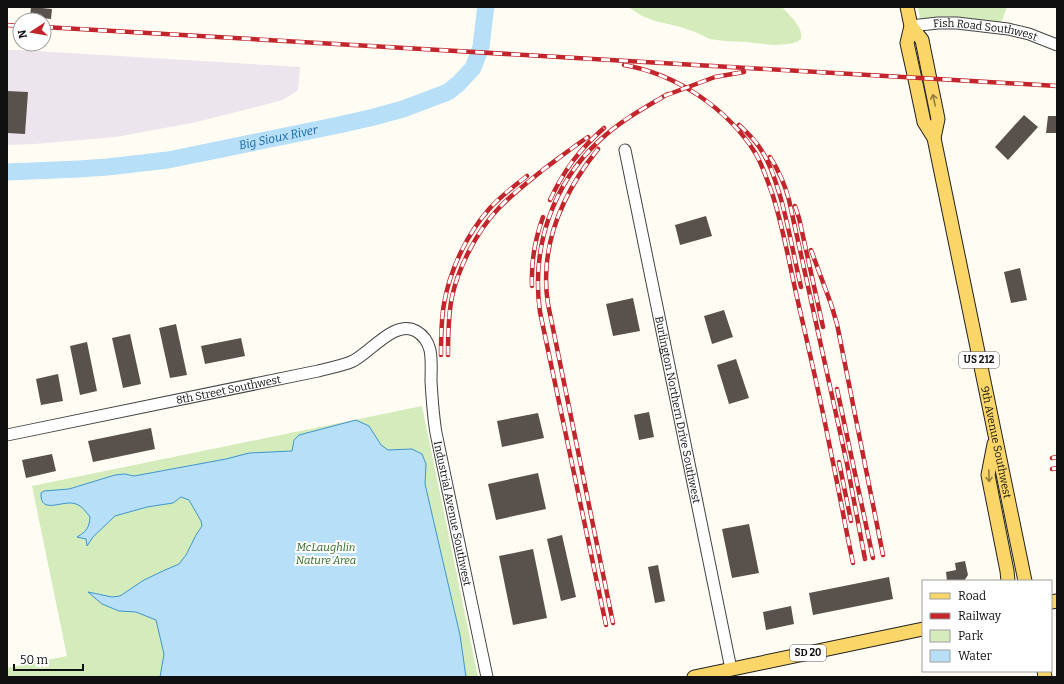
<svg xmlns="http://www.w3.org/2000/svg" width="1064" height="684" font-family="Bitter,serif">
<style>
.industrial{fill:#ede5ee}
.green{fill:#d4ebbb}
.water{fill:#b7dff7;stroke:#3d95cf}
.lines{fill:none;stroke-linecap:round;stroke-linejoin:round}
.river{stroke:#b7dff7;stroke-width:17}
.building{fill:#59514c}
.minor-casing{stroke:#434343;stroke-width:13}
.major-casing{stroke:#212121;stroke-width:15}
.minor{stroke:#fff;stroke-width:11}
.major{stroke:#fad668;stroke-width:13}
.rail-casing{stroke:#c3252c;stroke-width:4.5}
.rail{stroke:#fff;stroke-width:3;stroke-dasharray:9;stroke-linecap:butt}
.oneway{stroke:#917d40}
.labels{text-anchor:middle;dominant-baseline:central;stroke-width:4;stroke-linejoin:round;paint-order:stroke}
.shield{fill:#fff;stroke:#585858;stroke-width:1}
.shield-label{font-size:10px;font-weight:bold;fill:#101010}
.street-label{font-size:11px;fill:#101010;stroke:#fff}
.park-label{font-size:11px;font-style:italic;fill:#2e6a1e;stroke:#fff}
.water-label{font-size:12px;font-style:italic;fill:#1667a5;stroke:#fff}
</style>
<rect width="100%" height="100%" fill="#fffdf3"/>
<path class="industrial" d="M7 50H20L300 67 298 90 283 100 197 122 116 137 35 144 7 145Z"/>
<path class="green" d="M628 7H782C789 15 804 27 801 39L797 42 788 44 773 45 746 42 724 41 710 39 695 32 677 26 655 21 642 16Z
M918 7H1007L1001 23 962 18 920 19Z
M422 406 478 677H7V668L67 656 32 486Z"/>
<path class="water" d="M356 420 369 426 381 445 388 450 412 449 422 454 426 464 425 484 460 635 466 677H160L164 654 156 620 136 612 119 611 102 604 88 592 112 597 120 596 144 580 165 570 179 564 186 555 196 535 202 526 201 521 189 500 181 497 173 503 147 507 115 516 93 537 87 546 86 539 77 537C87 531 89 528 90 517 86 512 82 506 76 504 63 499 40 516 41 493L44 491 69 489 115 475 125 474 134 476 226 459 249 453 292 451 294 440 299 435Z"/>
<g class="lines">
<path class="river" id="s1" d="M7 172 79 169 107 167 168 160 339 125 374 117 403 109 448 92 458 84 473 68 481 47 485 13 486 7"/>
</g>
<path class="building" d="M31 7 52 9 51 19 30 17Z
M7 91 28 92 25 134 7 133Z
M1024 115 1038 127 1008 160 995 147Z
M1048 116H1057V133H1046Z
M706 216 712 236 680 245 675 225Z
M1020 268 1027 300 1011 303 1004 272Z
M633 298 640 331 613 336 606 304Z
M724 310 733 337 712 344 704 316Z
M176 324 187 375 170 378 159 328Z
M130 334 141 384 123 388 112 338Z
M241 338 245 356 205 364 201 346Z
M87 342 97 391 80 395 70 346Z
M736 359 749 398 729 404 717 365Z
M58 374 63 401 41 405 36 379Z
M649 412 654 437 639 440 634 415Z
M538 413 544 438 502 447 497 421Z
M151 428 155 449 93 462 88 441Z
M52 454 56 471 26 478 22 460Z
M538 473 546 509 496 520 488 484Z
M749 524 759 573 732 578 722 529Z
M562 535 576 597 561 601 547 539Z
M533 549 547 618 513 625 499 556Z
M965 561 968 575 964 581H947L946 572 956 570 955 563Z
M658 565 665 601 655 603 648 567Z
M889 577 893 599 813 615 809 593Z
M791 606 794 624 766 630 763 612Z"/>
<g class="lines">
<g class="minor-casing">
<g id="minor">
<path id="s2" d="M911 26 938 23H957L1008 29 1029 34 1057 45"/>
<path id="s3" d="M625 150 731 669"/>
<path id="s4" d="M7 435 318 371C329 368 342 366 353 361 371 352 395 319 416 331 423 335 428 342 430 350 432 360 431 371 431 381 432 398 433 415 436 433L487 677"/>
</g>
</g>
<g class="major-casing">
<g id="major">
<path id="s5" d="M907 7 911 26 907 43 915 79 924 122 934 138 1025 581"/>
<path d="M911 26 922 40 938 119 934 138"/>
<path d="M994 444 988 475 1007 571 1008 581"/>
<path d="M1051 602 1057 601"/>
<path d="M1044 671 1045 677"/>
<path d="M694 677 923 629"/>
</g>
</g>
<use href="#minor" class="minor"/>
<use href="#major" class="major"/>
<g class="rail-casing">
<path id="rail" d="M7 25 20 26
M44 27 422 49 1057 86
M624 65C677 74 728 109 756 154 763 167 768 182 773 196 783 228 789 261 796 293 808 346 821 400 831 453 839 490 845 526 853 563
M664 96 715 77 744 72
M739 125C749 134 757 142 763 153 772 167 776 183 781 199 789 228 794 257 801 287
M598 149C562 194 539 246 548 304L613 623
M770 157C779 171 785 185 789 200L847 464 865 559
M550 200C564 170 579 150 604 128
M795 206 799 218 823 327
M811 250 831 304 837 324 883 555
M532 286C531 262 535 239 543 217
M441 355C441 338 441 321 444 304 450 269 467 234 490 208 501 196 514 186 527 176
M448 355C448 336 448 316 452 297 458 268 477 231 498 209 512 194 528 182 544 169 559 158 573 147 588 137
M837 389 873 558
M1052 458 1057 457
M839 462 851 521
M1052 469 1057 468
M606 625 540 312C531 248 552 184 600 140 620 121 644 108 668 94"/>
</g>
<use href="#rail" class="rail"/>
</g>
<defs><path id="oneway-shaft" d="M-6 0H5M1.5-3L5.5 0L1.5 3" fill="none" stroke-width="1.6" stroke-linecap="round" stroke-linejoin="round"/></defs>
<g class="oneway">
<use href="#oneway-shaft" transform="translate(934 100) rotate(-102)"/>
<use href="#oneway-shaft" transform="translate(989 476) rotate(88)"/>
</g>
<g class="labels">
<g class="shield">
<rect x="959" y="352" width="40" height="16" rx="3"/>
<rect x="790" y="645" width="36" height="16" rx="3"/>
</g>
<g class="shield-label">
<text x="979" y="360">US 212</text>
<text x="808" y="653">SD 20</text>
</g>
<g class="street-label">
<text stroke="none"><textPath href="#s2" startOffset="75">Fish Road Southwest</textPath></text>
<text stroke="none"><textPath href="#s4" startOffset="226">8th Street Southwest</textPath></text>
<text stroke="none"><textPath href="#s3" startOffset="265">Burlington Northern Drive Southwest</textPath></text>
<text stroke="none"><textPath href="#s5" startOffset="447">9th Avenue Southwest</textPath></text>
<text stroke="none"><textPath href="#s4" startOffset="617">Industrial Avenue Southwest</textPath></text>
</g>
<g class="park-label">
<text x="326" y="547">McLaughlin<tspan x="326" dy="13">Nature Area</tspan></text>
</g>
<g class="water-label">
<text stroke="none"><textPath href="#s1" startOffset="274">Big Sioux River</textPath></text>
</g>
</g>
<rect width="1064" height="684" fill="none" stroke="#101010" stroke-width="16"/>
<rect x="922" y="580" width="130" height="92" fill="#ffffff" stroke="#9f9f9f"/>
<rect x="930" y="593" width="20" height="6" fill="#fad668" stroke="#9f9f9f"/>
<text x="958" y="600" font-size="12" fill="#101010">Road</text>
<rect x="930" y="613" width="20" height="6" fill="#c3252c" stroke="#9f9f9f"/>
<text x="958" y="620" font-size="12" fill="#101010">Railway</text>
<rect x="930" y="630" width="20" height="12" fill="#d4ebbb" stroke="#9f9f9f"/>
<text x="958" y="640" font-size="12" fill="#101010">Park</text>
<rect x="930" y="650" width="20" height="12" fill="#b7dff7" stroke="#9f9f9f"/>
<text x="958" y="660" font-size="12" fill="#101010">Water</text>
<g transform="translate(32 32) rotate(258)"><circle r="19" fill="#ffffff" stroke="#9f9f9f"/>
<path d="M0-3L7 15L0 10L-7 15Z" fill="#c3252c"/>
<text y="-6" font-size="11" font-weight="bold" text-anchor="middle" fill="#101010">N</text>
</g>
<path d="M14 664v6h69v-6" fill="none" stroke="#101010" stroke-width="2"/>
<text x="20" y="664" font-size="12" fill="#101010" stroke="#ffffff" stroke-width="3" paint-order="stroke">50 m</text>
</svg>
